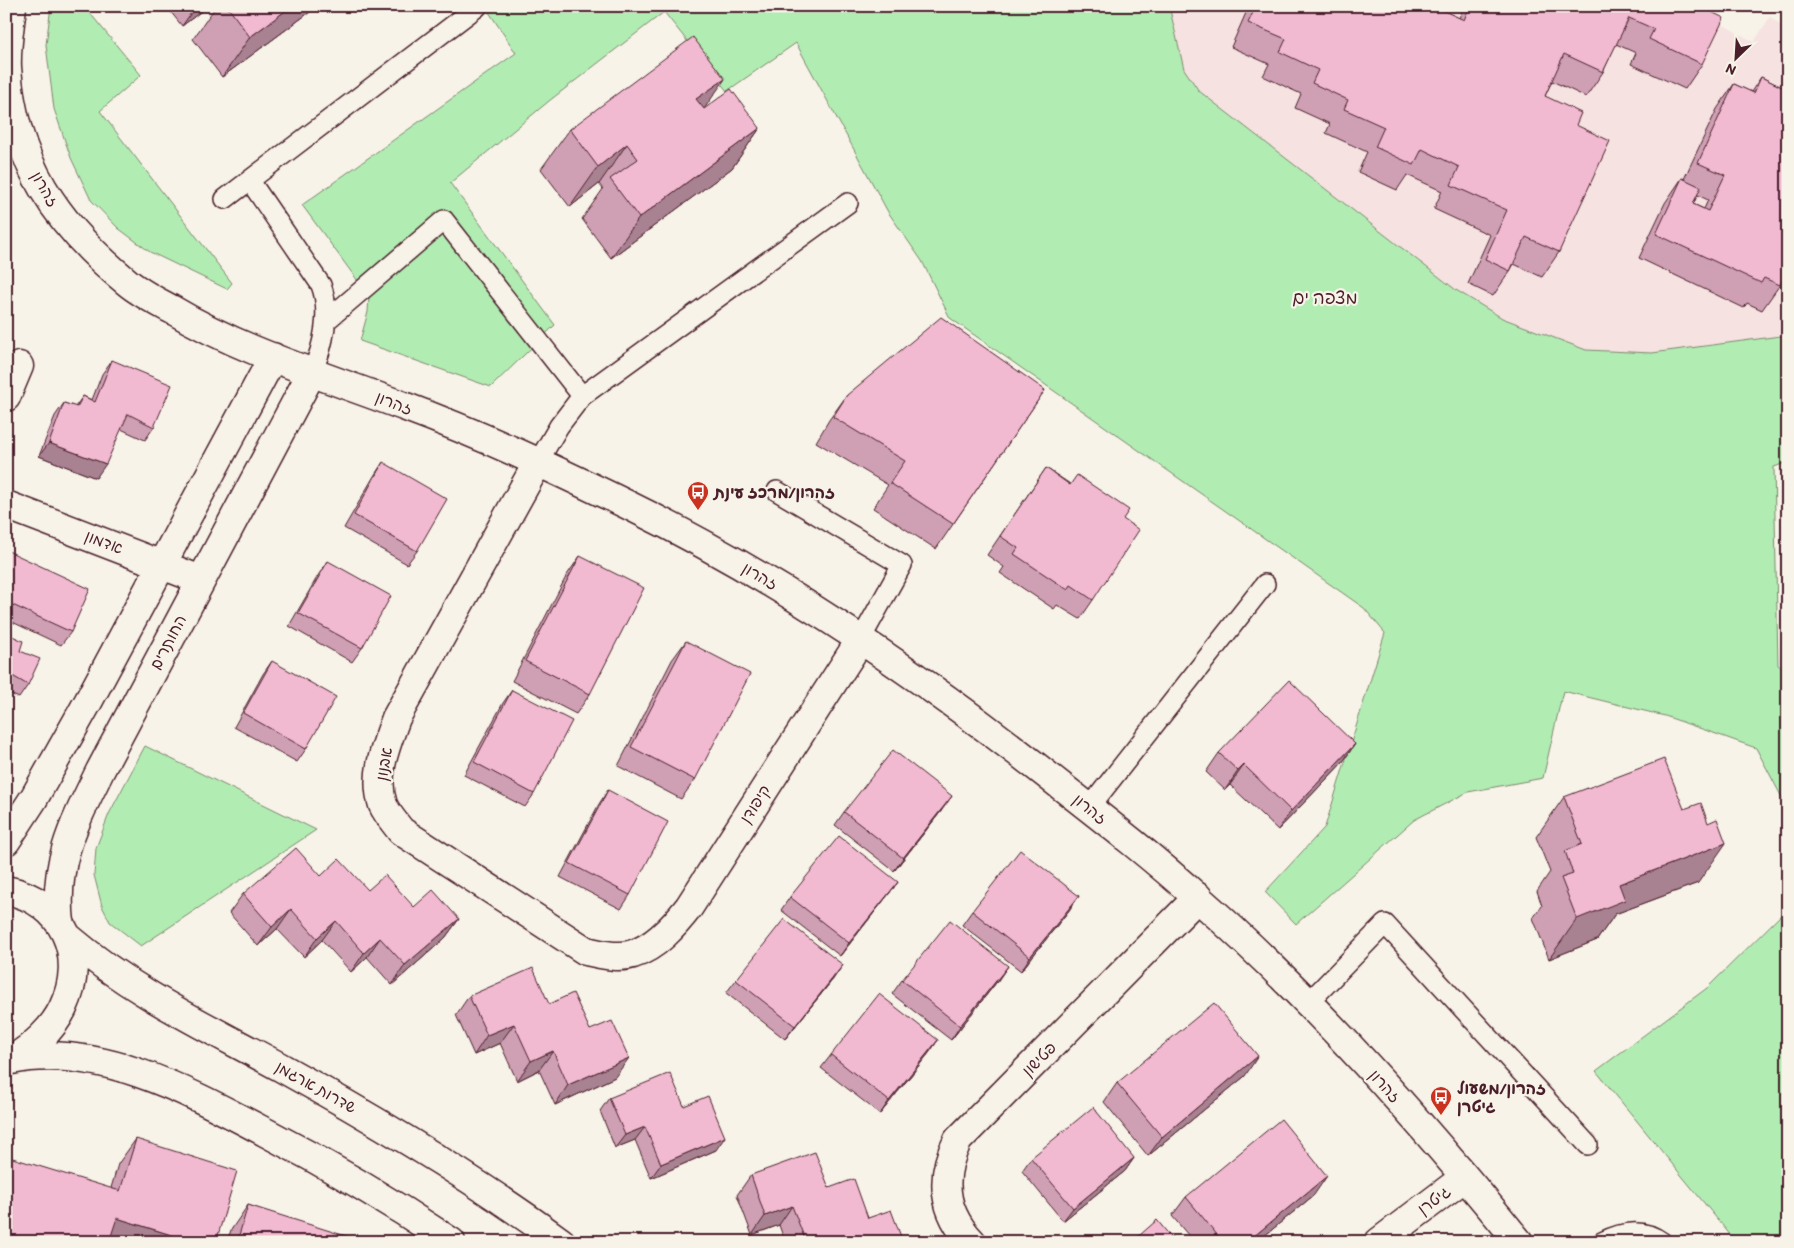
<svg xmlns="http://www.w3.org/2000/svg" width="1794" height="1248" font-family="Itim,'Playpen Sans Hebrew',sans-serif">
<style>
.built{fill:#f5e2e1}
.green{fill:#b1edb2;stroke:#7e866e}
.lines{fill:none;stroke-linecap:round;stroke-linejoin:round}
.service-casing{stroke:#4a1f2b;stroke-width:22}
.minor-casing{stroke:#4a1f2b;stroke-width:31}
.tertiary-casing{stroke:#4a1f2b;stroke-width:31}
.service{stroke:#f7f3e8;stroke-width:19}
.minor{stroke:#f7f3e8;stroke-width:28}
.tertiary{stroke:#f7f3e8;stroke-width:28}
.wall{fill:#cfa0b4;stroke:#4a1f2b;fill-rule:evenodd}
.shaded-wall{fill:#a98292;stroke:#4a1f2b}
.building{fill:#f1bad1;stroke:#4a1f2b}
.labels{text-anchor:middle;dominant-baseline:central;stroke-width:4.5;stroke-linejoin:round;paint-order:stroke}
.street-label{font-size:16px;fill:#4a1f2b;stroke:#f7f3e8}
.poi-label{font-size:16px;font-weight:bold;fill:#4a1f2b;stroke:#f7f3e8;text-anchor:start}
.neighbourhood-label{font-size:18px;fill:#4a1f2b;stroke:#f7f3e8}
</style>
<rect width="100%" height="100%" fill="#f7f3e8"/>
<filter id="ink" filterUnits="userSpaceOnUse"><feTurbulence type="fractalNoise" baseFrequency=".02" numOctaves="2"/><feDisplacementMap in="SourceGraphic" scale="10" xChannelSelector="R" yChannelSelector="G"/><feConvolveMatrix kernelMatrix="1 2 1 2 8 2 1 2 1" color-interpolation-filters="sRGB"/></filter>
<g filter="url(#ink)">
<path class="built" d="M1169 6H1689L1754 42 1770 17 1788 31V335L1652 353 1586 350 1502 318 1456 290 1199 91 1184 69Z"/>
<path class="green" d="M51 6H84L141 75 100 111 232 283 227 289 150 252 118 228 91 200 71 158 54 109 46 45Z
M485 6H1169L1184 69 1199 91 1456 290 1502 318 1586 350 1652 353 1788 335V462L1774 467 1778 665 1788 673V809L1756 748 1665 716 1563 691 1543 778 1468 792 1414 820 1296 924 1265 892 1325 827 1385 633 1364 608 950 318 922 261 888 212 796 43 727 91 664 12 549 101 450 183 555 325 491 387 360 341 368 312 369 296 302 205 516 53Z
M145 746 316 830 141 946 110 922 102 906 94 875 96 848 109 814Z
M1788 908V1242H1736L1596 1071 1707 988Z"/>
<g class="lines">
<g class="service-casing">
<path id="service" d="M250 181 321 285C331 311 324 346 312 372
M225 199 477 7
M326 321 444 220 582 396
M538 462 559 426 582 396 848 203
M777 491 902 565 861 639
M1089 808 1265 584
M1308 1003 1385 924 1588 1145
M1602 1242C1623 1231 1643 1228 1662 1242"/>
</g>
<g class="minor-casing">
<path id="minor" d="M12 6C10 26 6 47 7 67 13 161 57 225 127 282 140 293 156 301 171 309 243 352 327 377 406 407 482 435 556 470 630 506 773 576 907 666 1033 764 1089 808 1146 851 1199 899 1316 1002 1420 1121 1519 1242
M6 397 19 366
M538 462 396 718C386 746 373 775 383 805 387 814 395 823 401 831L586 951C601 954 618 959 633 954 656 947 675 925 689 907L861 639
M6 505 201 580
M6 841 34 798 88 702 273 357
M60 923C53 862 74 824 100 771L312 372
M972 1242C943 1212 939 1177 958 1140L1198 897
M1379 1242 1465 1177"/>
</g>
<g class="tertiary-casing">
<path id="tertiary" d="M6 890C64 901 88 956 63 1008 52 1031 33 1046 12 1060
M69 938C132 992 209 1028 282 1068 378 1121 472 1177 561 1242
M11 1060C99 1042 189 1092 265 1132 329 1165 391 1202 451 1242"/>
</g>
<use href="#service" class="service"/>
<use href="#minor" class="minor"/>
<use href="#tertiary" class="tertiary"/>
</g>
<path class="wall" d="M166 6H208L182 26Z
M212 6H318L222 77 193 39 214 9Z
M1249 6H1433L1459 18 1464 6H1699L1702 64 1685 89 1631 64 1636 53 1616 44 1603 72 1586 97 1552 81 1545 96 1576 125 1559 252 1542 277 1514 264 1510 271 1493 296 1468 284 1490 235 1434 209 1442 191 1407 175 1397 190 1358 172 1367 152 1326 133 1330 124 1295 108 1301 94 1263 76 1269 64 1231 47Z
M1761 77 1788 90V290L1779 286 1762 310 1747 303 1744 308 1639 258 1665 203 1682 178 1684 179 1717 109 1734 84 1751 92ZM1698 195 1708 200 1704 209 1693 204Z
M703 109 760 128 732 168 611 258 582 219 603 189 599 184 570 207 541 169 570 129Z
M112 360 154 427 145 440 121 429 96 478 39 456 55 416 64 403 75 407 83 396 92 400 102 374Z
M1045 390 936 549 873 508 888 485 816 442 829 420 847 395Z
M383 462 417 551 407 564 344 528 374 476Z
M1046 468 1123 519 1093 600 1080 619 1057 605 1054 609 1000 573 1004 567 987 555Z
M6 550 71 632 61 645 6 619Z
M580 556 590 694 576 714 512 681 567 575Z
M328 561 362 648 352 662 289 626 319 574Z
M6 633 20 651 28 685 19 698 6 692Z
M686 641 695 780 681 799 618 766 672 660Z
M272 661 306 749 297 762 234 727 263 674Z
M512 690 534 794 525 807 464 775 503 703Z
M1355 744 1342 763 1278 830 1230 785 1225 790 1206 772 1219 753Z
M608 790 630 895 621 909 560 877 599 804Z
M1564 797 1698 883 1615 914 1597 940 1549 959 1533 918 1542 906 1537 891 1550 872 1536 837Z
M942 810 894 871 835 825 844 812Z
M321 876 414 907 459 919 445 938 392 985 367 957 351 972 322 940 304 957 277 929 258 946 229 913 243 894Z
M898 882 888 895 840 956 781 910 790 897Z
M1070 909 1021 971 962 925 972 911Z
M834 978 785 1039 726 993 736 980Z
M999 979 951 1040 892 994 902 980Z
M469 996 590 1030 615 1077 555 1105 539 1070 517 1081 500 1043 474 1055 456 1015Z
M938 1040 929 1053 880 1114 821 1068 831 1055Z
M1245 1076 1148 1156 1104 1102 1117 1083Z
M609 1098 684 1106 716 1150 651 1178 635 1140 615 1148 600 1111Z
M136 1139 216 1242 111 1188 118 1164Z
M1031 1158H1134L1125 1171 1063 1221 1022 1171Z
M751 1175 829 1188 868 1218 903 1242H785L779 1225 752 1235 737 1195Z
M1314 1195 1257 1242H1194L1172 1216 1186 1197Z
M248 1205 351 1242H227L231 1230Z"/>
<path class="shaded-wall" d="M196 6H208L182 26Z
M292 6H318L222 77 250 37Z
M725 79 697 119 696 99Z
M760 128 732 168 611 258 639 218Z
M627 144 599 184 570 207 598 167Z
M49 443 106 464 96 478 39 456Z
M1355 744 1342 763 1278 830 1291 811Z
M1244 765 1230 785 1225 790 1238 771Z
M952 796 942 810 894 871 903 858Z
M1726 843 1698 883 1615 914 1597 940 1549 959 1577 919 1619 884Z
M898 882 888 895 840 956 849 943Z
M1079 896 1070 909 1021 971 1030 957Z
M291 909 277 929 258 946 272 927Z
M459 919 445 938 392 985 405 965Z
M336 921 322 940 304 957 317 938Z
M380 938 367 957 351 972 364 953Z
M843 965 834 978 785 1039 795 1026Z
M1008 966 999 979 951 1040 960 1026Z
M514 1024 500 1043 474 1055 487 1035Z
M938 1040 929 1053 880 1114 889 1101Z
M553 1051 539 1070 517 1081 531 1061Z
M1258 1056 1245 1076 1148 1156 1162 1137Z
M629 1058 615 1077 555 1105 568 1085Z
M645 1127 635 1140 615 1148 625 1135Z
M725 1137 716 1150 651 1178 661 1164Z
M1134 1158 1125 1171 1063 1221 1073 1208Z
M1327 1176 1314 1195 1257 1242H1247Z
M792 1206 779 1225 752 1235 765 1216Z
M117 1218 194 1242H100Z
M830 1236 826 1242H814Z"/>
<path class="building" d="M227 6H292L250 37Z
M1256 6H1433L1464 20 1470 6H1699L1724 18 1702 64 1649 39 1654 29 1629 18 1603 72 1564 54 1545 96 1581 113 1576 125 1610 141 1559 252 1526 237 1510 271 1485 259 1507 210 1451 185 1459 167 1422 149 1414 165 1375 147 1384 127 1344 109 1348 100 1312 83 1318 70 1280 52 1286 39 1248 23Z
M693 37 725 79 696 99 704 109 731 89 760 128 639 218 610 179 638 159 627 144 598 167 570 129Z
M1761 77 1788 90V268L1780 285 1764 278 1761 283 1656 234 1682 178 1701 187 1693 204 1708 211 1725 175 1698 163 1734 84 1754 93Z
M941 317 1045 390 953 524 890 483 905 461 833 417 847 395Z
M112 360 172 385 154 427 128 414 106 464 49 443 64 403 77 407 83 396 95 402Z
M383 462 447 499 417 551 354 515Z
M1046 468 1070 485 1077 475 1129 510 1123 519 1139 530 1093 600 1071 585 1068 590 1014 554 1018 548 1000 536Z
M6 550 90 589 71 632 6 602Z
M580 556 644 588 590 694 525 661Z
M328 561 391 596 362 648 298 613Z
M6 633 23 641 20 651 40 659 28 685 9 674 6 679Z
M686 641 750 674 695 780 631 747Z
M272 661 336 697 306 749 243 713Z
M1289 680 1355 744 1291 811 1244 765 1238 771 1219 753Z
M512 690 572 721 534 794 474 762Z
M893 750 952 796 903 858 844 812Z
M1664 759 1684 809 1701 803 1708 823 1717 819 1726 843 1619 884 1625 900 1577 919 1561 878 1573 874 1565 851 1582 844 1564 797Z
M608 790 668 822 630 895 569 863Z
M839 836 898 882 849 943 790 897Z
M296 848 321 876 339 859 368 890 385 875 414 907 433 890 459 919 405 965 380 938 364 953 336 921 317 938 291 909 272 927 243 894Z
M1020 850 1079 896 1030 957 972 911Z
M784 919 843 965 795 1026 736 980Z
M950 920 1008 966 960 1026 902 980Z
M533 968 549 1004 573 993 590 1030 612 1021 629 1058 568 1085 553 1051 531 1061 514 1024 487 1035 469 996Z
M879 994 938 1040 889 1101 831 1055Z
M1214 1003 1258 1056 1162 1137 1117 1083Z
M670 1073 684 1106 708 1096 725 1137 661 1164 645 1127 625 1135 609 1098Z
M1093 1107 1134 1158 1073 1208 1031 1158Z
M1281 1119 1327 1176 1247 1242H1223L1186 1197Z
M136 1139 237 1171 216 1242H194L117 1218 109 1242H14L6 1239V1156L120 1191Z
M815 1152 829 1188 854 1179 868 1218 891 1210 903 1242H832L830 1236 814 1242H806L792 1206 765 1216 751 1175Z
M248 1205 352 1238 351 1242H237Z
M1157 1220 1175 1242H1132Z"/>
</g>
<defs>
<g id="bus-pin" transform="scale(1.125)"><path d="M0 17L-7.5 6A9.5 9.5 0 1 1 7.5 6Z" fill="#c8321e" stroke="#f7f3e8"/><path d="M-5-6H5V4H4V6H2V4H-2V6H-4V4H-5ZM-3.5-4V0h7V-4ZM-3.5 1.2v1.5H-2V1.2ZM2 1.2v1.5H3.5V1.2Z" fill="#fff"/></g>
</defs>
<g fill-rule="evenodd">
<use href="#bus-pin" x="698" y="492"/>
<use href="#bus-pin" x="1441" y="1097"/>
</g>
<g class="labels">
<g class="street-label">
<text transform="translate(45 189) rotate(60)">זהרון</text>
<text transform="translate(394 403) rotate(21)">זהרון</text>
<text transform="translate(104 542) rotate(21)">אדמון</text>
<text transform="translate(760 576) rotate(30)">זהרון</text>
<text transform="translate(168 642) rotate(-62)">החותרים</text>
<text transform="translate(384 764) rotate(-80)">אבנון</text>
<text transform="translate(755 804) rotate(-57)">קיפודן</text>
<text transform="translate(1090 809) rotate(39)">זהרון</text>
<text transform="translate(1039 1059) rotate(-45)">פטישון</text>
<text transform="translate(1385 1086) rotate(48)">זהרון</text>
<text transform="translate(316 1087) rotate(29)">שדרות ארגמן</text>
<text transform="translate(1434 1200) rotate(-37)">גיטרן</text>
</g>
<g class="poi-label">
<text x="714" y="492">זהרון/מרכז עינת</text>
<text x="1457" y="1088">זהרון/משעול<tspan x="1457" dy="18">גיטרן</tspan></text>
</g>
<g class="neighbourhood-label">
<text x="1325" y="298">מצפה ים</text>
</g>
</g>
<rect width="1794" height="1248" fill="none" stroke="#f7f3e8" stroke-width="25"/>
<rect x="12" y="12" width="1769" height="1223" fill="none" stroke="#4a1f2b" stroke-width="2" filter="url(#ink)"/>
<g transform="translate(1736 58) rotate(205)" stroke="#f7f3e8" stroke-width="4" paint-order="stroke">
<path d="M0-4L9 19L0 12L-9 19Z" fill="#4a1f2b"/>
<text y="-8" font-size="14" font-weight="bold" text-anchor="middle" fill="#4a1f2b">N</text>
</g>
</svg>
